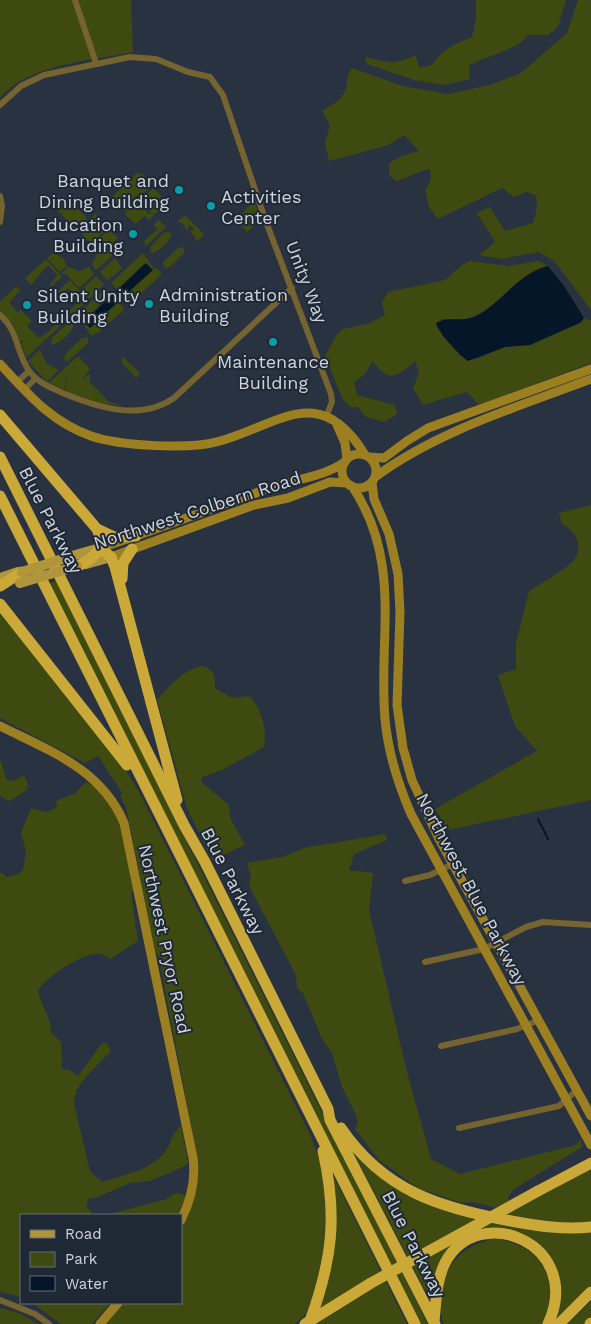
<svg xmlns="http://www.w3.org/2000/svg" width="591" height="1324" font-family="'Work Sans',sans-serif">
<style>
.green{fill:#3f4a11}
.water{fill:#041627}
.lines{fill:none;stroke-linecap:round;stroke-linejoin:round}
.stream{stroke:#041627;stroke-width:2}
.street{stroke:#756430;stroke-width:6}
.secondary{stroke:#9b7f21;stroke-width:9}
.primary{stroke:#b1953c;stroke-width:10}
.highway{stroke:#caa939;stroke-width:11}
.primary-bridge{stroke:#b1953c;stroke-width:10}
.highway-bridge{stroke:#caa939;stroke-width:11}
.culture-dot{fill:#0f9aa8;stroke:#1f2835;stroke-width:2}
.labels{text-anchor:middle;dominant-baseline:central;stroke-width:4;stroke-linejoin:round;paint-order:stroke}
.poi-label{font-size:18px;fill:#cfd5dd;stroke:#1f2835;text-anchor:start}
.street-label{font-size:18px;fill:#cfd5dd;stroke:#1f2835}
</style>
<rect width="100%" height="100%" fill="#293240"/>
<path class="green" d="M0 0H131L133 52C91 61 30 63 0 98Z
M476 0H566L558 27 548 35H528C515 52 488 54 469 66L470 79 444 85 414 80 367 64 365 57C384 62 397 65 415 55L420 68 432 65C443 49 455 44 472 37L476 18Z
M578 0H591V310L554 261 539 252 501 259 479 255 495 242 477 213 490 207 505 231 533 223 537 208 536 195 527 192 514 197 502 188 438 219 429 207 425 190 431 180 430 169C419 170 408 178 396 181L389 175V163L401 156 419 151 404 135 389 145 329 161 325 143 330 125 322 111C332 105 343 100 346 88 348 80 347 74 352 68L403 86 448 94 490 85 521 73 567 33Z
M137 173 142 174 152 184C149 192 140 194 134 197V203L125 212 114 201 110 199Z
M153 188 168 202 156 213 152 214 143 203V198Z
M63 200H70L87 218 78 226 74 222 71 224 52 205 48 206Z
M254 201 261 219 247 232 239 223V217Z
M135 204H141L148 213 154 215 149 220 145 216 135 224 125 214Z
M96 213 97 218 107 229 92 243 85 238 80 228Z
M184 216 187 217 203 233V236L196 242 195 237 190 232 194 229 190 225 187 230 182 223 177 222Z
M159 220 166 227 145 247 146 244 144 241 158 229 153 225Z
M109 229 118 238 107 249 113 255 96 270 92 265 97 254 93 244Z
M165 232 172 233C170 241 159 253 150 253L151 246Z
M184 247V253L170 267 164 268 163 262 178 248Z
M53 253 63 258 67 266 60 272 47 258Z
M143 253 154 269 157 268 162 274 131 303 124 296 152 270 146 263 139 268 118 290 111 283Z
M115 258 122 268 107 281 100 272Z
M46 259 62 277 52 286H49L57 275 48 265 31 285 25 278Z
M470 261 509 266 538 261 548 266C518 273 498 308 472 317 462 321 451 320 441 319L442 336 448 339 460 356 476 359 505 347 530 345 581 323 584 318 591 321V363L479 405 467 392 423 405 413 388 419 373 415 361C397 377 389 384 373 361L364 375 354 382 357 395 395 405 397 414 384 422 366 417 358 407H350L342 398 325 356 336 336 342 329 368 324 385 315 382 303 388 292 445 280 462 265Z
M68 267 79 271 89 267 94 274 79 288 66 274H61Z
M96 276 104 285 89 299 81 290Z
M70 280 88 300 72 315 69 311 81 299 79 291H71L68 288 60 295 57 292Z
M16 286 21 290 9 302 17 312 21 310 32 321 27 326 39 338C50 333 57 319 68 316L70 317 26 358 21 343 25 341H20L13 324 0 312V302Z
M106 288 112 295 100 304 84 322 90 328 118 302 125 309 98 333 91 336 83 323H78L75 317Z
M70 321 74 323C72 333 61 343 51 345L52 338Z
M88 337V343L67 362 64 359 66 353 82 338Z
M40 349 46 363 59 370 47 382 28 361Z
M78 356 90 369 82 380 90 374V382L109 402 124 406 97 403 66 391 67 371 65 390 49 383Z
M123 357 139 372 138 377H135L121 362Z
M591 505V800L448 830 435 809 537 751 515 726 498 675 516 669V643L529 591C543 582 560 573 572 562 585 549 577 530 562 524L559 513Z
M56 581 428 1324H420L49 583Z
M0 611 126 770 142 798 311 1137 320 1161 329 1215 321 1266 308 1313 294 1324H106L123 1303H181V1225L196 1155 194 1142 159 957 152 947 138 865 126 807 120 796 123 794 98 756 85 763 0 718Z
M203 666C215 670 215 676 215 688L232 698 250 696C262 712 267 727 264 747L222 770 202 777 201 782 228 804 231 820 245 845 212 860 187 808 157 700C171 685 182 670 203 666Z
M0 759 7 780 14 781 24 775 28 784 27 790 10 801 2 798 0 795Z
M86 782C123 798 127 853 135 888L131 893 138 941 110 959C107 957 103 954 99 954 83 952 46 977 38 990 40 1005 52 1017 51 1033L61 1042 62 1069 69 1070 78 1076 102 1043H107L111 1051 85 1078 76 1091 74 1103 90 1171 102 1182C124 1175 151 1170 165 1152 173 1142 170 1135 181 1126L188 1163 185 1166 150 1181 130 1183 95 1198H89L86 1206 93 1215H21V1297L0 1292V872L7 877 18 874 23 870 26 851 21 833 31 808C41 811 49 815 57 806L56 801 74 794Z
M385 834 387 840 354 854 349 870 373 873 369 910 406 1068 431 1159 460 1174 576 1145 581 1139 582 1147 514 1189 508 1197 509 1201 496 1208 473 1202 461 1203 418 1188 379 1160 355 1129 358 1123 356 1115 342 1087 332 1053 322 1039 303 993 297 989 296 975 249 886 251 878 247 863 283 857 304 848Z
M352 1149 420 1201 591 1231V1285L552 1323 559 1297 531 1240 465 1239 430 1300Z
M591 1169V1224L563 1226 501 1216Z
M332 1175 335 1179 407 1324H311L320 1299Z
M179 1193 185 1195 186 1198 178 1215H106L167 1199 173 1194Z
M495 1239C524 1242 548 1259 551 1290 552 1300 546 1314 543 1324H444C429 1284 454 1245 495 1239Z
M591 1301V1317L584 1324H567Z
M32 1303H110L92 1324H61Z
M0 1308 19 1313 38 1324H0Z"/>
<path class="water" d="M146 263 153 270 122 298 116 291Z
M548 266 564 286 584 318 581 322 530 345 505 347 468 361C460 356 437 331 436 323 447 316 461 322 474 317 501 305 517 273 548 266Z
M114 293 120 300 90 328 84 322Z"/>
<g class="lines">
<path class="stream" d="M538 819 548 839"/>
<path class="street" d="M75 0 96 63
M0 105 21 86 44 75 130 57 156 59 188 72 210 77 223 95 265 219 331 394 332 402 326 417
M0 196 2 206 0 222
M0 315C19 331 16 354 30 372 38 383 52 388 65 394 99 408 141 421 174 398L292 288
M17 382 29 371
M24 390 36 378
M405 881 430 875 453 864
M425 962 484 949 526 927 543 922 591 925
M441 1046 517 1029 539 1020
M459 1128 559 1106 577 1090
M0 1300 35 1314 49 1324"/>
<path class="secondary" d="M0 364C28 394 51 422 91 436 120 446 190 450 220 441 280 424 320 381 365 455
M337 425 345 443 347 459
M342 471a17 17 0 1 1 34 0a17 17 0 1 1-34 0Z
M369 457 384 458 407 441 428 428 591 369
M375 477C439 430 518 407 591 379
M372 482 374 499 389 534 398 574 400 612 397 705 403 748 412 780 438 837 591 1116
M352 486C403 562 378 637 385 719 388 752 398 784 411 814L591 1145
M100 548C158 529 215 507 273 487 297 479 323 477 345 462
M111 557 254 505 288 498 330 482 347 483
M0 726C50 751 101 769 124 823L193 1158C196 1180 191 1200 181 1220
M100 1324 118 1303"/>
<path class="primary" d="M72 556 100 548
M86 564 111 557
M0 578 18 572"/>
<path class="highway" d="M0 415 97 529C106 547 96 557 80 565
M0 457 184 825 205 862 328 1109 330 1120 435 1324
M0 496 415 1324
M97 529 114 537 136 536
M100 548 111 557 115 567 177 800
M122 579 123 563 132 549
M0 586 22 572
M0 604 127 765
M341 1128C384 1191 440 1208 511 1221 538 1226 564 1230 591 1227
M538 1191 591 1163
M434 1322C436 1302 436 1281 445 1263 478 1200 585 1244 548 1324
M309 1324C332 1261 338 1217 323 1151
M559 1324 591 1292
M590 1324 591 1323"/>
<path class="primary-bridge" d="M22 572 72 556
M20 583 77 566"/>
<path class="highway-bridge" d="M305 1324 371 1283 538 1191"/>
</g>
<g class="culture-dot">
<circle cx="179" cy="190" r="5"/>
<circle cx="211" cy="206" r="5"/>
<circle cx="133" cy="234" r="5"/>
<circle cx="149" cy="304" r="5"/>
<circle cx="27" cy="305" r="5"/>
<circle cx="273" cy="342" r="5"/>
</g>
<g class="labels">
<g class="poi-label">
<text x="169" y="180" text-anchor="end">Banquet and<tspan x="169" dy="21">Dining Building</tspan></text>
<text x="221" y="196">Activities<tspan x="221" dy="21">Center</tspan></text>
<text x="123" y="224" text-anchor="end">Education<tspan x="123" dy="21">Building</tspan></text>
<text x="159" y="294">Administration<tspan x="159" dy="21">Building</tspan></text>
<text x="37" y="295">Silent Unity<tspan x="37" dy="21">Building</tspan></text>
<text x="273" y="361" text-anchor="middle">Maintenance<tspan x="273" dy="21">Building</tspan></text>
</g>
<g class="street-label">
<text transform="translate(307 282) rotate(69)">Unity Way</text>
<text transform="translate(197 510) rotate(-18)">Northwest Colbern Road</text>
<text transform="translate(51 520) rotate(63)">Blue Parkway</text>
<text transform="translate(233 881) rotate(63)">Blue Parkway</text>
<text transform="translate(472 889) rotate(62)">Northwest Blue Parkway</text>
<text transform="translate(165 939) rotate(78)">Northwest Pryor Road</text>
<text transform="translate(414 1244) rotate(63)">Blue Parkway</text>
</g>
</g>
<rect x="20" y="1214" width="162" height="90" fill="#1f2835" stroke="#656d78"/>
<rect x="30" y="1230" width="25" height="8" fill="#b1953c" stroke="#656d78"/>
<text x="65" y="1239" font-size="15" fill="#cfd5dd">Road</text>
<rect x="30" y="1252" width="25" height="15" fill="#3f4a11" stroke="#656d78"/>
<text x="65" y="1264" font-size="15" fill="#cfd5dd">Park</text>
<rect x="30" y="1276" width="25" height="15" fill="#041627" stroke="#656d78"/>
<text x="65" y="1289" font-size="15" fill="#cfd5dd">Water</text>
</svg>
